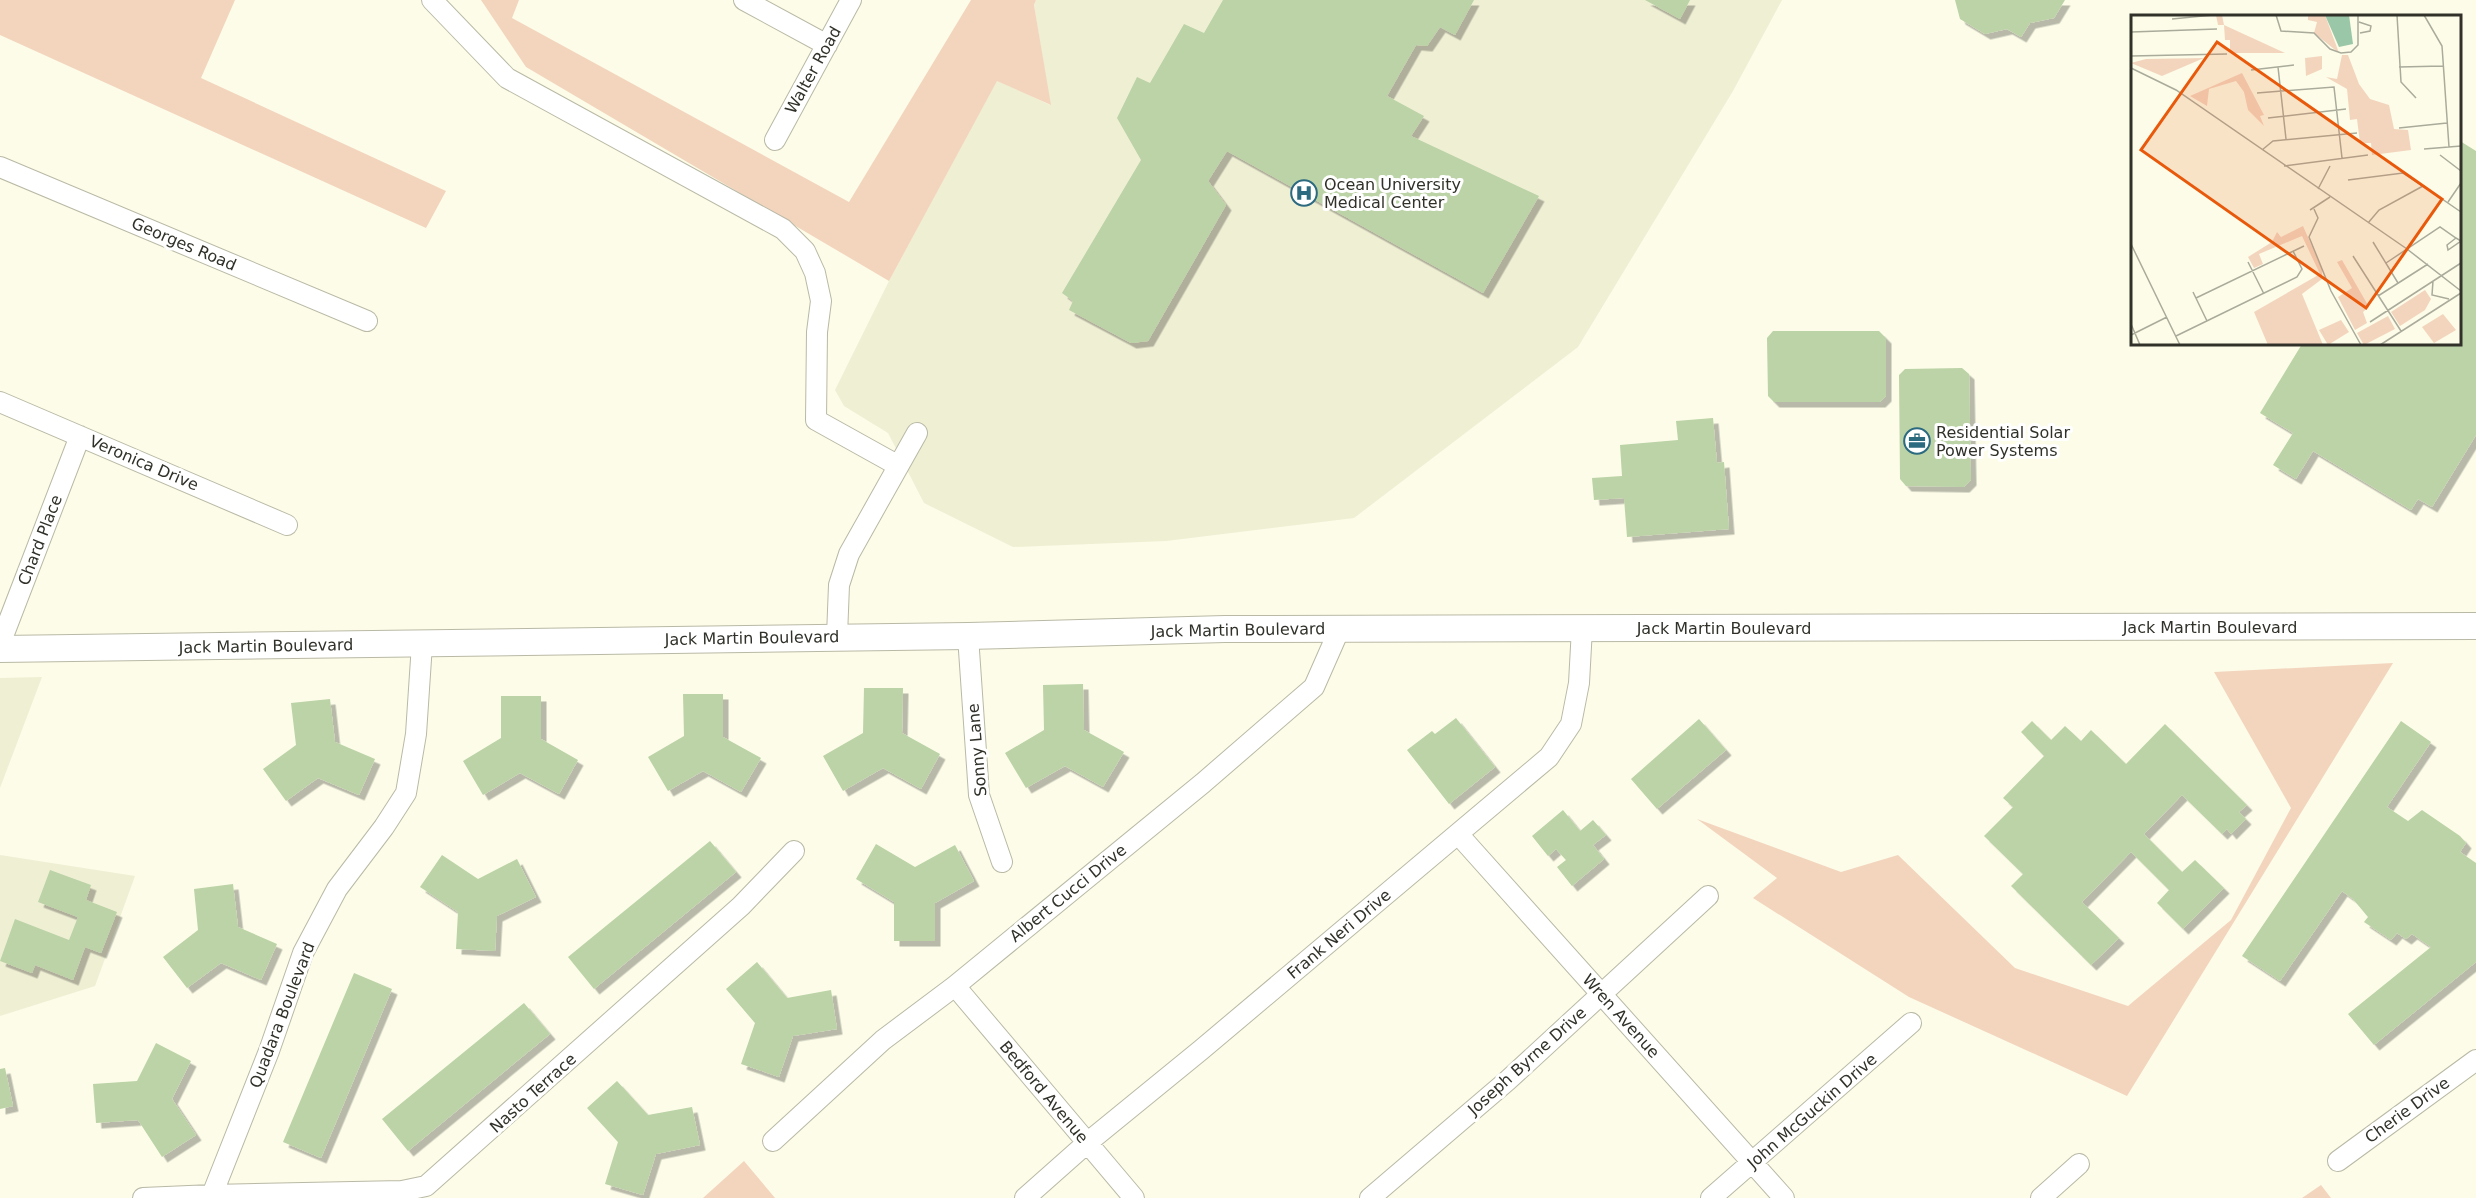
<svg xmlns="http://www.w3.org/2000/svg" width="2476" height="1198" font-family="'DejaVu Sans',sans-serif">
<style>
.built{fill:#efefd4}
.green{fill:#f3d5be}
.building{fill:#bbd3a6;filter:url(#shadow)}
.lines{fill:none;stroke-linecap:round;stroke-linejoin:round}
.minor-casing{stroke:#b9b9a6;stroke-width:22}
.tertiary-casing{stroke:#b9b9a6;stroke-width:28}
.minor{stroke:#fff;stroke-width:20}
.tertiary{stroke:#fff;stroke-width:26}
.labels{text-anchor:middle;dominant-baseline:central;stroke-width:6;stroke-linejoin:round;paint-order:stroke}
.street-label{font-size:16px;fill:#31312a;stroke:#fff}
.poi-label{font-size:16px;fill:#31312a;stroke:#fff;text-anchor:start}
.inset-road{fill:none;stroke:#abab9c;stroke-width:1.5}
.view{fill:#e8590c;fill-opacity:0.15;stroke:#e8590c;stroke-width:3}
.inset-edge{fill:none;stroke:#31312a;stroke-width:3}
</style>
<defs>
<filter id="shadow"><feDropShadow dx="5.5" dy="5.5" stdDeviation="0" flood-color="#0004"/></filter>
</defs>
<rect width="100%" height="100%" fill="#fcfce8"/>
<path class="built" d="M1036 0H1782L1733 91 1578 347 1354 518 1166 541 1013 547 924 503 888 433 844 406 835 390 889 281 997 80 1050 105 1034 5Z
M42 677 0 788V678Z
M0 855 135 876 95 986 0 1016Z"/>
<path class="green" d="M0 0H235L201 78 446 191 426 228 0 35Z
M481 0H519L512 18 849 202 971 0H1036L1034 5 1051 105 997 81 889 281 526 67Z
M2393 663 2127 1096 1909 997 1753 898 1777 878 1697 819 1841 872 1898 855 2015 968 2128 1006 2231 920 2291 808 2214 672Z
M744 1161 775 1198H703Z
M2321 1185 2331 1198H2302Z"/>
<path class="building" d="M1223 0H1474L1455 35 1440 27 1427 46 1416 45 1387 96 1424 116 1411 136 1539 196 1483 293 1227 151 1208 181 1226 205 1148 341 1131 343 1069 310 1073 301 1062 293 1141 160 1117 118 1137 77 1150 83 1184 24 1204 33Z
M1645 0H1690L1680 19Z
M1955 0H2065L2054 18 2030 23 2021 37 2007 29 1985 34 1960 19Z
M2460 141 2476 151V435L2432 507 2418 499 2411 510 2313 451 2296 479 2273 465 2293 433 2260 413 2302 344H2460Z
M1773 331H1879L1886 338V396L1880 402H1774L1768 396 1767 338Z
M1962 368 1969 374 1971 480 1964 487 1906 486 1900 479 1899 375 1905 369Z
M1713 418 1717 463 1724 462 1729 529 1627 537 1624 498 1594 500 1592 478 1622 476 1620 445 1678 440 1676 421Z
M1083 684 1084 730 1124 752 1103 787 1065 766 1026 788 1005 753 1044 730 1043 685Z
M864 688H903L902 733 940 754 921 789 883 768 843 791 823 756 863 733Z
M683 694H723V737L761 758 741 792 703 771 668 791 648 757 684 736Z
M501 696H541V739L578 760 559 794 520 773 483 795 463 761 501 738Z
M330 699 335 742 375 759 359 795 318 778 286 801 263 769 296 745 291 703Z
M1456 718 1495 767 1449 804 1407 750 1432 731 1435 734Z
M1699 719 1726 750 1657 809 1631 779Z
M2032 721 2051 740 2065 726 2081 741 2091 730 2126 764 2165 724 2247 805 2239 812 2246 819 2231 834 2227 829 2222 834 2182 795 2144 834 2182 872 2195 860 2224 888 2183 929 2157 903 2169 890 2131 852 2082 902 2119 938 2091 965 2011 886 2023 874 1984 836 2013 807 2003 798 2044 756 2021 732Z
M2401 721 2431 742 2387 807 2408 821 2422 810 2460 836 2466 843 2460 852 2476 863V962L2374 1045 2348 1014 2431 947 2412 934 2406 939 2397 933 2391 940 2364 922 2368 917 2353 899 2342 891 2280 981 2242 956Z
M1563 810 1580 831 1593 820 1606 835 1593 845 1604 859 1572 886 1557 867 1566 860 1556 849 1548 856 1532 836Z
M710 841 736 872 594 989 568 957Z
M876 844 915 867 955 845 974 881 935 903V941H894V902L856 879Z
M442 855 478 879 517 859 536 897 497 916 495 951 456 949 458 912 420 887Z
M50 870 91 885 86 900 117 912 101 953 85 947 73 980 35 965 32 973 0 961 15 919 69 940 78 917 38 902Z
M233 884 238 927 277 944 261 980 221 963 187 988 163 957 198 930 194 889Z
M757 962 787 998 831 990 837 1029 793 1036 779 1077 741 1064 755 1023 726 989Z
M354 973 392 989 321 1158 283 1142Z
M524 1003 550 1034 408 1151 382 1119Z
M156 1043 191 1061 172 1099 196 1135 162 1157 138 1120 96 1123 93 1084 137 1081Z
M5 1068 13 1106 0 1109V1069Z
M617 1081 648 1115 692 1107 700 1145 656 1154 643 1195 605 1184 618 1142 587 1108Z"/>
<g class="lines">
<g class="minor-casing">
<path id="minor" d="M432 0 507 78 783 229 805 251 815 273 821 301 817 332 816 420 897 465
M744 0 827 45
M775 140 851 0
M0 167 367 321
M0 402 287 525
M837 636 839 585 849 554 917 433
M968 636 979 795 1002 862
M0 644 80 436
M1458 834 1784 1198
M955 986 1134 1198
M773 1141 883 1040 955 986 1203 783 1314 687 1340 628
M2338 1161 2476 1060
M212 1195 402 1191 426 1186 741 906 794 851
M143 1198 212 1195 269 1051 303 953 337 889 384 827 406 793 416 734 422 644
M1025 1198 1087 1143 1201 1050 1549 757 1571 724 1579 683 1582 628
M1370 1198 1507 1081 1708 896
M1711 1198 1911 1023
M2041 1198 2079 1164"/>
</g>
<g class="tertiary-casing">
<path id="tertiary" d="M0 649 968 636 1225 629 2476 626"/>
</g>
<use href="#minor" class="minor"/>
<use href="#tertiary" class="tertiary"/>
</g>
<defs>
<g id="hospital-ring" transform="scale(1.35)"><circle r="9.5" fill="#fff" stroke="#2c6a80" stroke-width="1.5"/><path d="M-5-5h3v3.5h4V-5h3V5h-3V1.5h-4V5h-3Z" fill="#2c6a80"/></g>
<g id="office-ring" transform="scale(1.35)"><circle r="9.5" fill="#fff" stroke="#2c6a80" stroke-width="1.5"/><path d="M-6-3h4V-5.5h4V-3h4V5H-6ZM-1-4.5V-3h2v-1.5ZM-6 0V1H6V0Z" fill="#2c6a80"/></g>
</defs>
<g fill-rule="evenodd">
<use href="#hospital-ring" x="1304" y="193"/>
<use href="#office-ring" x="1917" y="441"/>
</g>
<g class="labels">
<g class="street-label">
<text transform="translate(813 70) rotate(-61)">Walter Road</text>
<text transform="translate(184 244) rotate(23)">Georges Road</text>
<text transform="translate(144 463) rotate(23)">Veronica Drive</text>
<text transform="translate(40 540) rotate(-69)">Chard Place</text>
<text x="2210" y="627">Jack Martin Boulevard</text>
<text x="1724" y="628">Jack Martin Boulevard</text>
<text transform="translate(1238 630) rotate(-1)">Jack Martin Boulevard</text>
<text transform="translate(752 638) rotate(-1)">Jack Martin Boulevard</text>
<text transform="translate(266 646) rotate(-1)">Jack Martin Boulevard</text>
<text transform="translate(977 750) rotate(-95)">Sonny Lane</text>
<text transform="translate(1068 893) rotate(-39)">Albert Cucci Drive</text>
<text transform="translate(1339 934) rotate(-40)">Frank Neri Drive</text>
<text transform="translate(282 1015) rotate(-69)">Quadara Boulevard</text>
<text transform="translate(1621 1016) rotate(48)">Wren Avenue</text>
<text transform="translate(1527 1061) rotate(-42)">Joseph Byrne Drive</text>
<text transform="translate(1044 1092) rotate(50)">Bedford Avenue</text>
<text transform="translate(533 1093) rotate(-42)">Nasto Terrace</text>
<text transform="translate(2407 1110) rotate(-36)">Cherie Drive</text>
<text transform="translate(1812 1111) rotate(-41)">John McGuckin Drive</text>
</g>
<g class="poi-label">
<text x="1324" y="184">Ocean University<tspan x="1324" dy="18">Medical Center</tspan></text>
<text x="1936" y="432">Residential Solar<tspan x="1936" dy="18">Power Systems</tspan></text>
</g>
</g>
<g transform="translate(2131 15)">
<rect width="330" height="330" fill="#fcfce8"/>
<path d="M85 0H91L93 10 154 38H99V25H94L93 10H87ZM177 0H194L208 38 183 18 186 7 177 5ZM211 40H217L228 69 239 84 258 90 263 114 277 115 280 135 241 140 240 128H229L226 104 219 105 216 74 195 62 206 64ZM191 41V54L175 61 174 43ZM73 43 31 61 0 48 15 44ZM111 58 133 100 129 101 133 111 117 95 113 77 105 66 78 74 76 91 59 81ZM172 211 191 254V264L171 279 192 330H137L123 297 189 259 171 221 128 239 132 249 123 253 117 242 141 227 146 217 150 222ZM211 245 238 292 232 297 236 308 224 315 207 282 221 273 206 247ZM294 275 300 284 294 295 269 311 260 297ZM312 299 325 315 303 328 291 312ZM257 301 264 314 233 330 226 318ZM210 305 218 317 197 330 188 315Z" fill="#f3d5be"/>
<path d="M194 0H218L222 29 208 32Z" fill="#9ac7a7"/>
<path class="inset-road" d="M145 0 150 16 183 18 199 34 210 38 220 37 227 30V0M266 0 270 67 285 83M293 0 311 31 318 132M41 4 82 0M228 7 240 11 239 16 229 18M0 17 86 14M0 41 96 39M147 52 155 124M268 52 312 51M0 53 45 75 276 234 330 276M120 55 163 50M126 78 203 72 211 143M137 103 215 94M268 113 316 108M293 134 330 131M131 135 142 126 226 118M309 140 330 156M153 151 237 140M217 165 272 158 292 171M187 174 199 151M317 187 330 168M183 194 187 203 178 222 200 276 230 330M179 195 199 182M237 208 248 195 292 171 330 197M242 227 267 268M0 229 49 330M222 241 270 316M117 247 133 279M255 248 309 212 325 223 330 226 317 235 316 230 325 223M302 266 301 280 318 284M62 277 76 306M247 281 297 249M65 283 173 231M239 307 330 248M0 309 9 330M0 320 36 302M45 321 166 262 171 254 162 236M249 330 330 278"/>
<path class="view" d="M86 27 311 184 235 293 10 135Z"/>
<rect width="330" height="330" class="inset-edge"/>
</g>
</svg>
